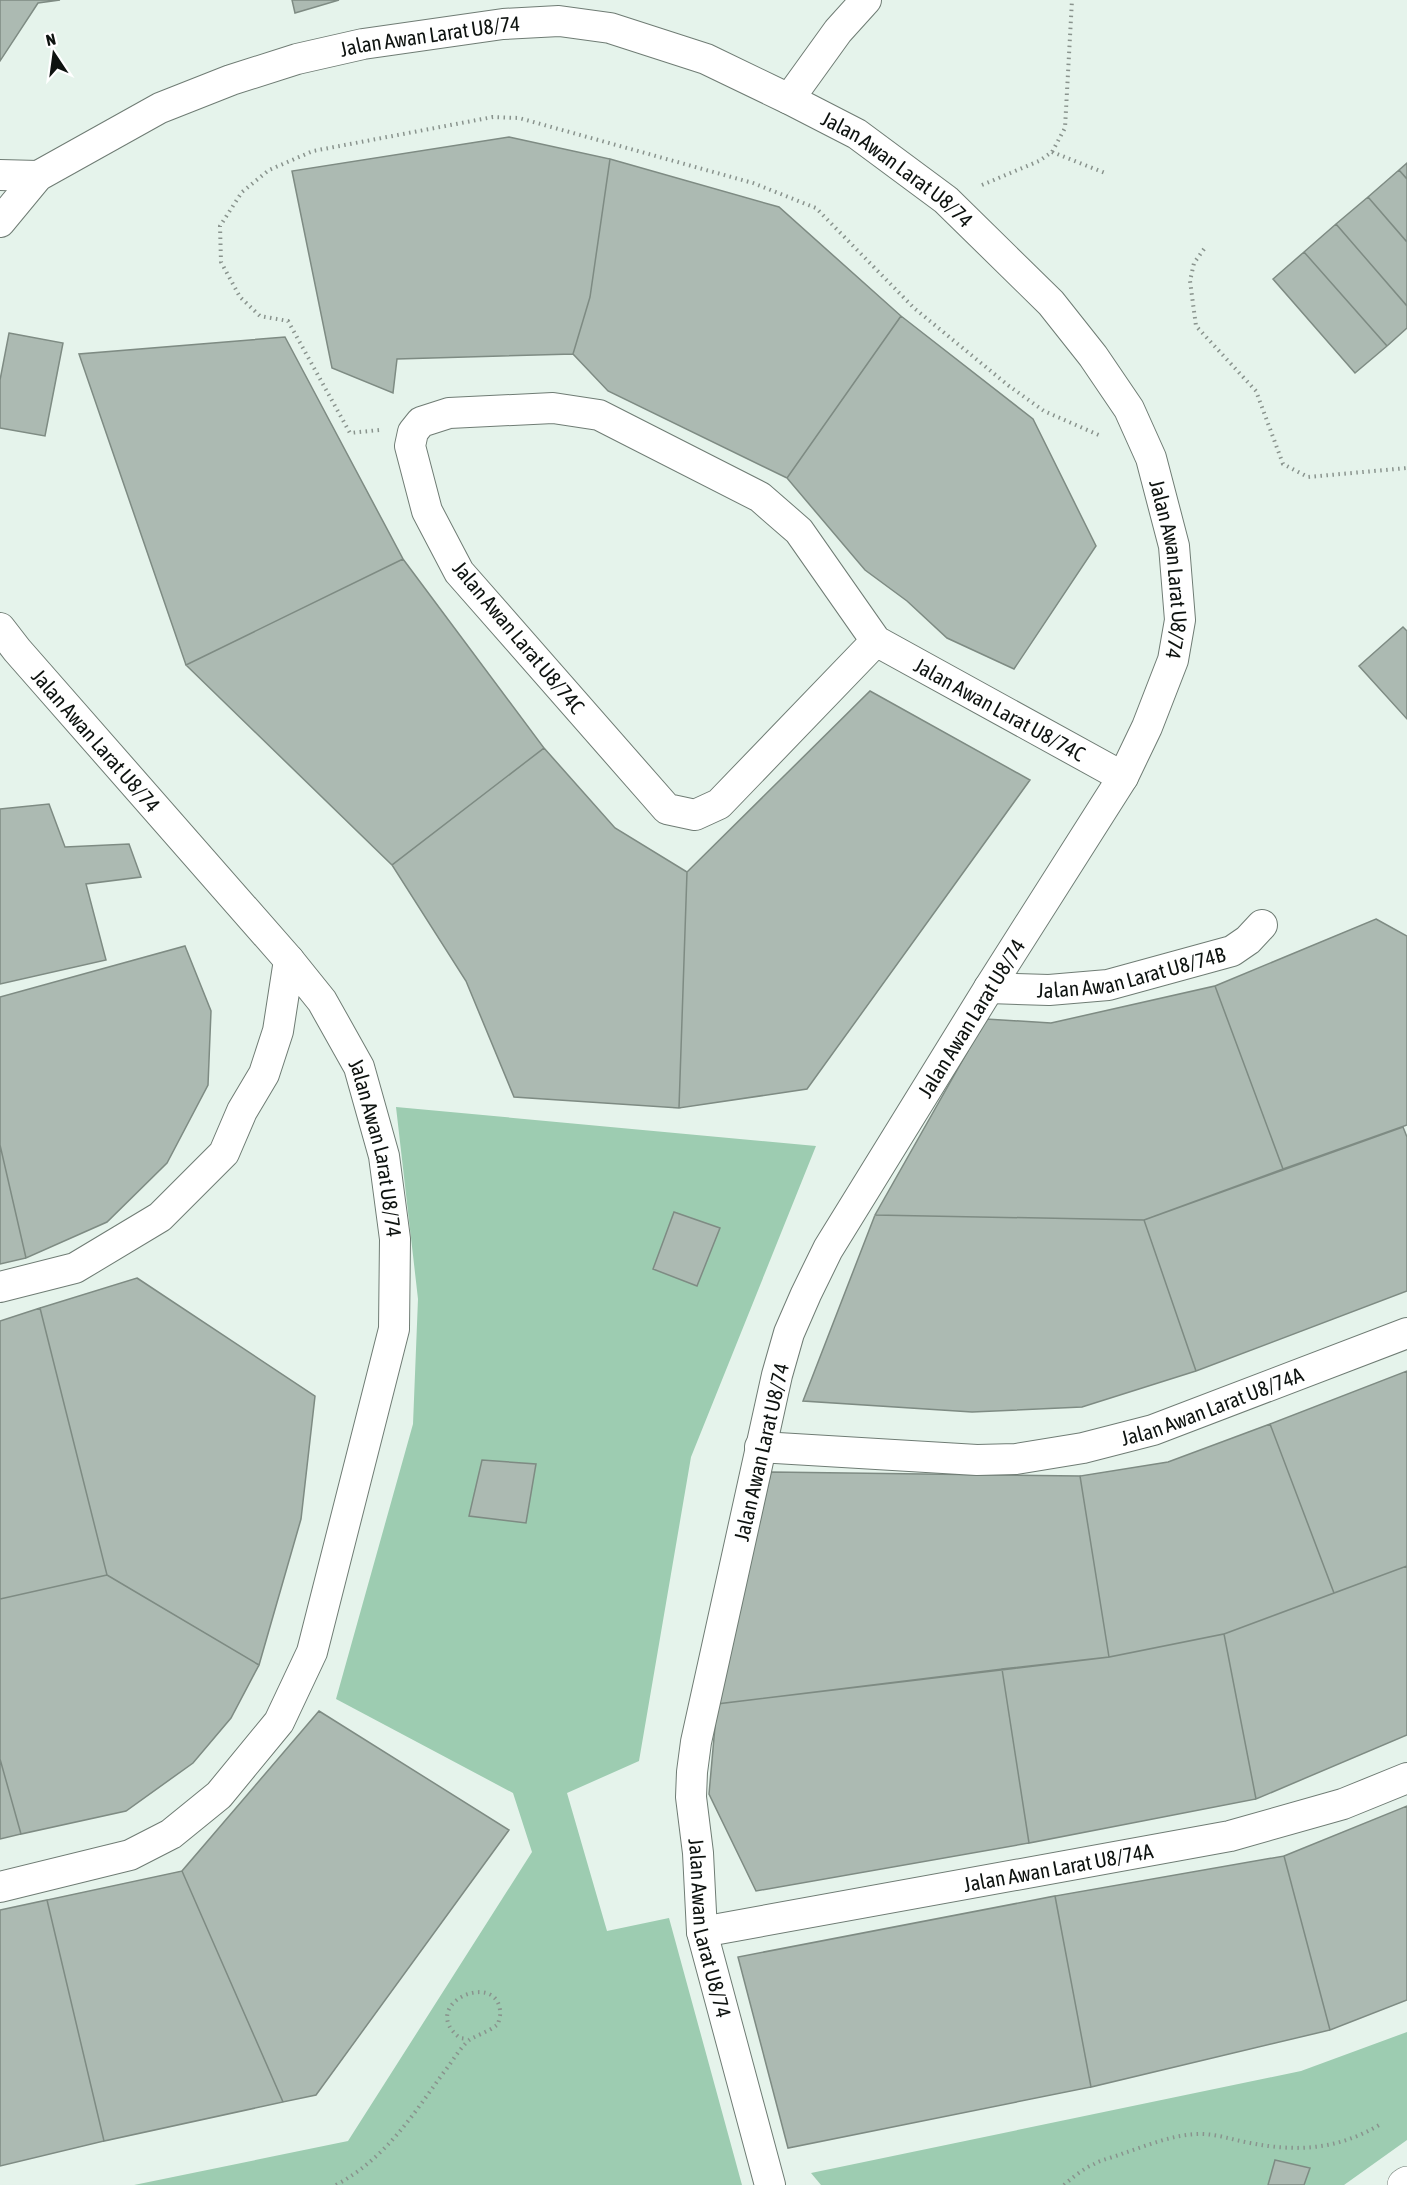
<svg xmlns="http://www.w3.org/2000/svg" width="1407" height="2185" font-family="'Asap Condensed',sans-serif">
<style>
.green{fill:#9dccb1}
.building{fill:#acbab2;stroke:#7e8b83;stroke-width:1.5}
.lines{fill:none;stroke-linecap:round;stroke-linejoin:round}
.minor-casing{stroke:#6f7c74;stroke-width:32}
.tertiary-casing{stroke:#6f7c74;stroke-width:34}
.path{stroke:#89938d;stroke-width:4;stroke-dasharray:1.5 4.5;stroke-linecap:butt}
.minor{stroke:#fff;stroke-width:30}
.tertiary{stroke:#fff;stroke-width:33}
.labels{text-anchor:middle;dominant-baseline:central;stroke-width:4.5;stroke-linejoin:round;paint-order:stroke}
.street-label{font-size:21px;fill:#0e1310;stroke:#fff}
</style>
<rect width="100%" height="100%" fill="#e5f3eb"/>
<path class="green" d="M396 1107 816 1146 691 1457 639 1761 567 1793 607 1931 669 1918 742 2185H134L348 2141 532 1852 513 1793 336 1699 413 1424 418 1299Z
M1407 2032V2140L1344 2185H821L811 2173 1301 2071Z"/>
<path class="building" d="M0 0H60L38 3 0 61Z
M292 0H339L295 13Z
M509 137 610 159 590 297 573 354 397 359 393 393 332 368 292 171Z
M610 159 779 207 901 316 787 478 608 391 573 354 590 297Z
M1407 163V179L1399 170Z
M1399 170 1407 179V242L1368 197Z
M1368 197 1407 242V306L1336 224Z
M1336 224 1407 306V328L1387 346 1304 252Z
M1304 252 1387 346 1355 373 1273 279Z
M901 316 1033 419 1096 546 1014 669 947 638 907 601 865 570 787 478Z
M9 333 63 343 45 436 0 428V380Z
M285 337 403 559 186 665 79 354Z
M403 559 544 748 392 865 186 665Z
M1403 627 1407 631V719L1359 666Z
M870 691 1030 780 807 1089 679 1108 687 872Z
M544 748 615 828 687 872 679 1108 514 1097 466 981 392 865Z
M49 804 65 847 129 844 141 877 86 884 106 960 0 984V809Z
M1376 919 1407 936V1125L1283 1169 1215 986Z
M185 946 211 1011 208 1085 167 1163 107 1222 26 1258 0 1145V997Z
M1215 986 1283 1169 1144 1220 875 1215 986 1019 1051 1023Z
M1403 1127 1407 1137V1291L1196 1371 1144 1220Z
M0 1145 26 1258 0 1264Z
M674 1212 720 1228 697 1286 653 1269Z
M875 1215 1144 1220 1196 1371 1082 1407 972 1412 803 1401Z
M137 1278 315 1396 301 1519 259 1665 107 1575 40 1308Z
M40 1308 107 1575 0 1599V1321Z
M1407 1371V1566L1334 1593 1270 1424Z
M1270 1424 1334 1593 1224 1634 1109 1657 1080 1476 1168 1462Z
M482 1460 536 1464 526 1523 469 1516Z
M771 1472 1080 1476 1109 1657 717 1704Z
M1407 1566V1735L1256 1799 1224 1634Z
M107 1575 259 1665 231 1718 193 1763 126 1811 21 1834 0 1759V1599Z
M1224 1634 1256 1799 1029 1843 1002 1669 1109 1657Z
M1002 1669 1029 1843 756 1891 709 1794 717 1704Z
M319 1711 509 1830 316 2095 283 2102 182 1871Z
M0 1759 21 1834 0 1839Z
M1407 1806V2000L1330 2030 1284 1856Z
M1284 1856 1330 2030 1091 2087 1055 1896Z
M182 1871 283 2102 104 2141 47 1900Z
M1055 1896 1091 2087 788 2148 738 1957Z
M47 1900 104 2141 0 2166V1910Z
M1275 2160 1310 2168 1304 2185H1268Z"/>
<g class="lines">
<g class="minor-casing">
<g id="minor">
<path d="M789 99 838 31 866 0"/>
<path d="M0 175 38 176"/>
<path id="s1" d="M0 222 38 176 160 108 231 80 297 59 363 44 503 24 559 21 610 28 706 59 789 99 857 134 946 200 1051 303 1093 356 1129 409 1151 458 1174 546 1180 620 1173 660 1147 727 1123 777 989 988 828 1249 806 1294 789 1333 777 1375 696 1742 692 1772 691 1797 698 1853 702 1932 770 2185"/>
<path id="s2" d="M0 628 17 650 289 960"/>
<path id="s3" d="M876 641 719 804 695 815 667 809 459 572 427 511 410 446 413 432 421 422 449 413 553 408 599 415 760 497 799 531 876 641 1123 777"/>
<path id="s4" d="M989 988 1049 990 1108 985 1232 951 1248 940 1262 925"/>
<path id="s5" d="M0 1287 75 1268 160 1217 224 1153 242 1111 264 1074 278 1031 289 960 322 1001 359 1067 384 1156 395 1239 394 1329 312 1652 279 1722 219 1795 171 1834 130 1855 0 1887"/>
<path id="s6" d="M760 1447 977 1460 1016 1459 1083 1448 1153 1430 1407 1333"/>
<path id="s7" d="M702 1932 1230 1836 1343 1804 1407 1778"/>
</g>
</g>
<g class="tertiary-casing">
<path id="tertiary" d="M1404 2185 1407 2183"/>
</g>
<path class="path" d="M1052 152 1105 173
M982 185 1039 161 1052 152 1065 128 1072 0
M1204 249 1194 263 1190 281 1196 326 1256 391 1283 464 1308 477 1407 468
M379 430 350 433 288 321 260 316 240 297 221 262 220 226 242 192 269 170 313 151 493 117 519 118 753 183 816 208 914 308 1009 386 1044 411 1101 436
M336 2185C386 2158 412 2116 444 2072 452 2062 458 2051 467 2042 471 2037 489 2032 498 2024 499 2020 501 2014 500 2010 495 1970 417 2005 460 2038L468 2039
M1064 2185C1073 2177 1083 2169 1094 2164 1103 2159 1115 2157 1124 2153 1149 2145 1174 2134 1200 2134 1218 2134 1233 2140 1250 2143 1296 2152 1337 2150 1379 2125"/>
<use href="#minor" class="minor"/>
<use href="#tertiary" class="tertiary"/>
</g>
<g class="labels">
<g class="street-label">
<text stroke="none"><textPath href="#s1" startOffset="480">Jalan Awan Larat U8/74</textPath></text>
<text stroke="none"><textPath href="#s1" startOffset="984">Jalan Awan Larat U8/74</textPath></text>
<text stroke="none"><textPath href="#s1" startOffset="1488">Jalan Awan Larat U8/74</textPath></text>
<text transform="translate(519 637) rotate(50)">Jalan Awan Larat U8/74C</text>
<text stroke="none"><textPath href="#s3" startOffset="1448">Jalan Awan Larat U8/74C</textPath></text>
<text stroke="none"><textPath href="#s2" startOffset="148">Jalan Awan Larat U8/74</textPath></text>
<text stroke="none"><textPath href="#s4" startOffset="144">Jalan Awan Larat U8/74B</textPath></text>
<text transform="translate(971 1018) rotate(-58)">Jalan Awan Larat U8/74</text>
<text stroke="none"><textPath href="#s5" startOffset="684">Jalan Awan Larat U8/74</textPath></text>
<text stroke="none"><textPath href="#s6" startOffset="460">Jalan Awan Larat U8/74A</textPath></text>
<text transform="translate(761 1452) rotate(-77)">Jalan Awan Larat U8/74</text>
<text stroke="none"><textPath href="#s7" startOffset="362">Jalan Awan Larat U8/74A</textPath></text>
<text stroke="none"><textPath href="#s1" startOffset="2964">Jalan Awan Larat U8/74</textPath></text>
</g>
</g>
<g transform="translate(54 54) rotate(347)" stroke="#ffffff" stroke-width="4.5" paint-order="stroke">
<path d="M0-4.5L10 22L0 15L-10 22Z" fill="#0e1310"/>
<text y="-9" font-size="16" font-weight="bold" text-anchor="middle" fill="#0e1310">N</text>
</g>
</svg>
